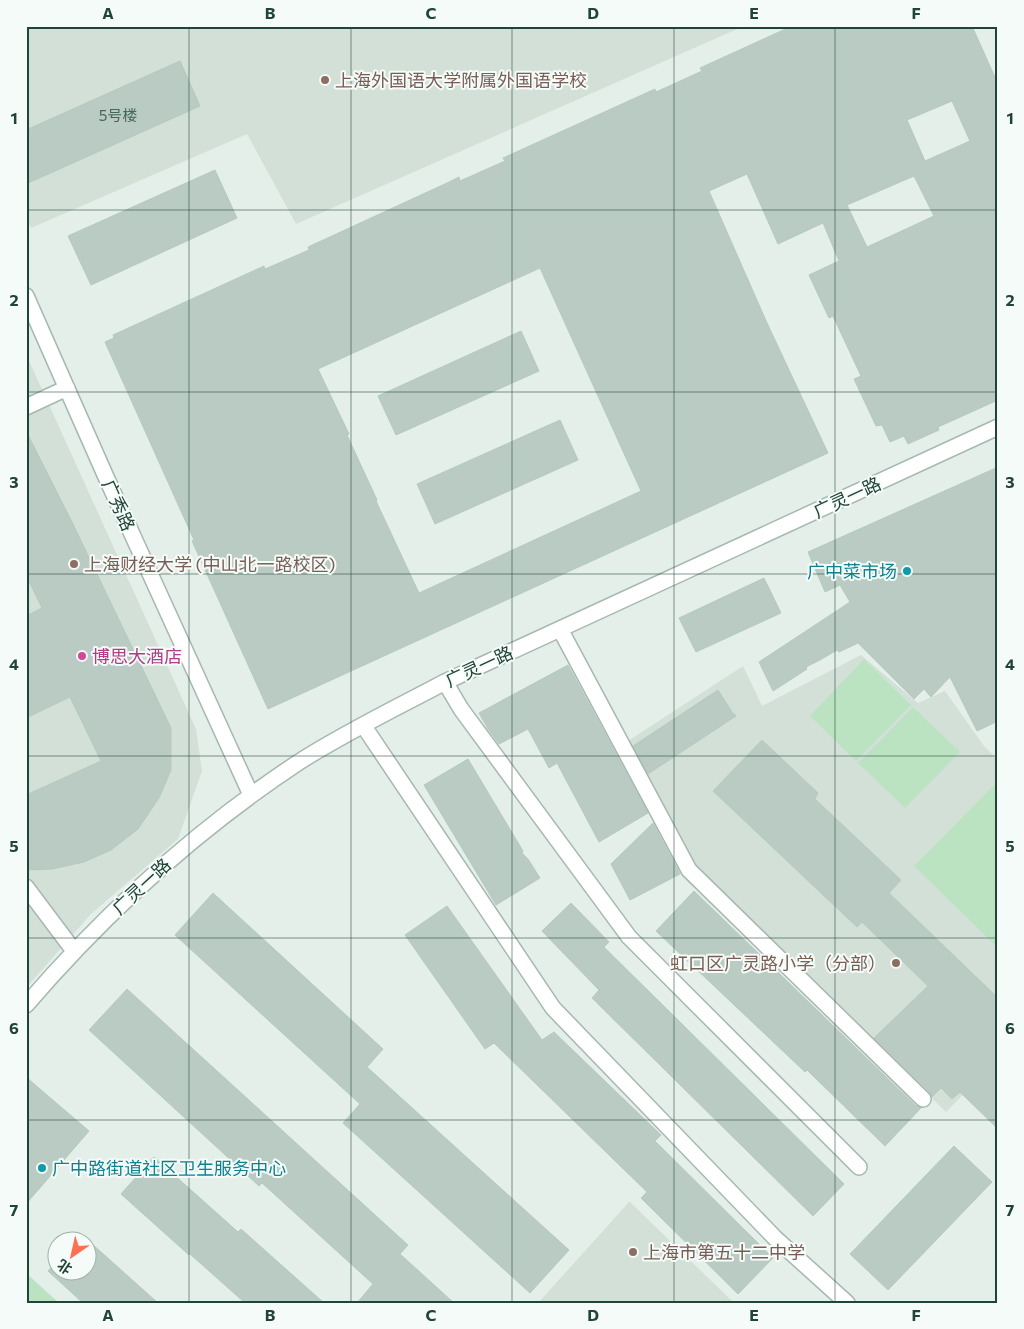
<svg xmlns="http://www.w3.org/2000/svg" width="1024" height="1329" font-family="Commissioner,'Noto Sans SC',sans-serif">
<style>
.built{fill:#d2e0d8}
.green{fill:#bbe3c2}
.building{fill:#b9cbc2;stroke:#b5cac0;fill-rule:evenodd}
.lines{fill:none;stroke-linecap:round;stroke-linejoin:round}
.minor-casing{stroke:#a6b8b0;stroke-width:18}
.minor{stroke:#fff;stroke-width:15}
.grid{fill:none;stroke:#214438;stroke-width:1;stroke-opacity:0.55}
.education-dot{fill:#8d6e63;stroke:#f5fbf8;stroke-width:2}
.culture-dot{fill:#0f9aa8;stroke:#f5fbf8;stroke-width:2}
.hotel-dot{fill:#d1479c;stroke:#f5fbf8;stroke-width:2}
.labels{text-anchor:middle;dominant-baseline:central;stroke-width:4;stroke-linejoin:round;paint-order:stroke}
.number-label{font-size:15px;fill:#47665a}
.education-label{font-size:18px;fill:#785e54;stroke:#f5fbf8;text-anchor:start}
.street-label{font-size:18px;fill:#214438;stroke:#f5fbf8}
.culture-label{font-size:18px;fill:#0d838f;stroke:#f5fbf8;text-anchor:end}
.hotel-label{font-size:18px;fill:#b23c85;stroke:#f5fbf8;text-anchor:start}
.neatline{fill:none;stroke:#214438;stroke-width:2}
.grid-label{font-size:16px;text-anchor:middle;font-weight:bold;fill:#214438}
</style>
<rect width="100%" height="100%" fill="#e4efe9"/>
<path class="built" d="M26 26H744L296 224 247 134 31 228 26 218Z
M26 354 196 729 202 771 178 839 91 914 26 988Z
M861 655 918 703 945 691 984 746 998 760V1059L946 1112 697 867 628 741 743 666 762 706Z
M630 1201V1202L734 1303H538Z"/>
<path class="green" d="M864 659 911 705 856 761 810 716Z
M913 707 960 752 905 808 858 763Z
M998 781V948L914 866Z
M26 1273 59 1303H26Z"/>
<path class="building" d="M792 26H972L998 84V400L938 427 939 430 908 444 904 436 890 442 882 425 876 426 854 379 861 376 833 316 829 318 809 275 839 261 823 223 778 244 747 174 709 191 767 323 828 453 268 709 192 541 194 540 105 342 114 338 113 335 264 266 265 269 309 250 308 247 447 183 459 177 460 181 505 161 503 158 655 89 656 92 702 71 700 68ZM952 101 970 141 925 161 907 120ZM914 176 934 216 867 247 847 205ZM540 268 641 491 419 593 376 501 377 500 347 435 349 434 318 369Z
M180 61 200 106 26 184V130Z
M215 170 237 218 91 285 68 236Z
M521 331 539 371 396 435 378 396Z
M560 420 578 460 435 524 417 484Z
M26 431 71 520 171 728V770L159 798 138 829 111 850 84 862 52 869 26 870V795L101 761 70 697 26 718V616L42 608 26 575Z
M998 467V721L977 731 950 677 931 697 924 689 914 699 858 643 839 652 837 650 820 660 806 667 807 669 773 691 759 662 850 602 840 585 825 592 808 552Z
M764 578 781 613 696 652 679 618Z
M568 665 648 813 599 842 557 763 549 768 528 729 499 744 488 729 479 713Z
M718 690 732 712 736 716 648 774 633 746Z
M762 740 818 793 815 799 901 880 889 893 998 998V1129L960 1092 952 1099 941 1088 932 1097 930 1092 874 1038 928 986 862 922 857 927 713 791Z
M468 759 523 851 522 853 528 859 540 878 496 905 424 785Z
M653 823 680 874 630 900 611 864Z
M694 891 916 1106 921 1108 885 1146 807 1070 805 1072 656 931Z
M213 893 383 1049 367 1067 569 1250 530 1293 343 1123 360 1104 175 935Z
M571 903 609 942 604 947 844 1184 813 1216 592 998 599 990 542 931Z
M447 906 542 1040 554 1032 661 1135 655 1141 773 1258 738 1294 641 1198 647 1192 494 1043 485 1049 405 935Z
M127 989 408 1245 400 1254 454 1303H357L373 1284 262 1183 259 1186 89 1030Z
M26 1077 89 1131 26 1204Z
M954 1146 992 1182 888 1290 850 1254Z
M154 1157 238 1232 241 1229 324 1303H245L190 1254 189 1255 121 1194Z
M81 1234 158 1303H83L48 1271 58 1260V1272H88V1242H74Z"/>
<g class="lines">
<g class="minor-casing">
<path id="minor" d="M26 296 106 477 251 795
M26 407 67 388
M560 629 689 870 923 1099
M445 682 461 709 629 937 859 1167
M363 725 553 1008 775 1238 847 1303
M26 887 74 951
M26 1005C107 911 196 830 299 762 346 732 396 708 445 682L998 427"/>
</g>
<use href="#minor" class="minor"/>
</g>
<path class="grid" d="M189 26V1303M351 26V1303M512 26V1303M674 26V1303M835 26V1303M26 210H998M26 392H998M26 574H998M26 756H998M26 938H998M26 1120H998"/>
<g class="education-dot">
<circle cx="325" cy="80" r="5"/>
<circle cx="74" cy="564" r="5"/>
<circle cx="896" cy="963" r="5"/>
<circle cx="633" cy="1252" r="5"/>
</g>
<g class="culture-dot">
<circle cx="907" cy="571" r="5"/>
<circle cx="42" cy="1168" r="5"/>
</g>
<circle class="hotel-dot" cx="82" cy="656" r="5"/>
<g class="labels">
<g class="number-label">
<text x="118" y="115">5号楼</text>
</g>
<g class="education-label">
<text x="335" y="80">上海外国语大学附属外国语学校</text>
<text x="84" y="564">上海财经大学 (中山北一路校区)</text>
<text x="886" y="963" text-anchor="end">虹口区广灵路小学（分部）</text>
<text x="643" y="1252">上海市第五十二中学</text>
</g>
<g class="street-label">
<text transform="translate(847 497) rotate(-25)">广灵一路</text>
<text transform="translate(119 505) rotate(66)">广秀路</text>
<text transform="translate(479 666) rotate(-25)">广灵一路</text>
<text transform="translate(141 886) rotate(-43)">广灵一路</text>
</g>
<g class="culture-label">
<text x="897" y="571">广中菜市场</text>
<text x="52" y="1168" text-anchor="start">广中路街道社区卫生服务中心</text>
</g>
<g class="hotel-label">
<text x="92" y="656">博思大酒店</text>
</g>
</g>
<rect width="1024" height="1329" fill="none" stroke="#f5fbf8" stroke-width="55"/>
<g transform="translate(72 1256) rotate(214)"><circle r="24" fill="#f5fbf8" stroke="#a0b2ab"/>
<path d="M0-4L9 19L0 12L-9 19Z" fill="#ff7052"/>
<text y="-8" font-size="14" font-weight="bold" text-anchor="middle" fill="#214438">北</text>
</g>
<rect x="28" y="28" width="968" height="1274" class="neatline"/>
<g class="grid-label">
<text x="108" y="19">A</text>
<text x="270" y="19">B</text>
<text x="431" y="19">C</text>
<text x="593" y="19">D</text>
<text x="754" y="19">E</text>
<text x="916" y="19">F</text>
<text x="14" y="124">1</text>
<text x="1010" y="124">1</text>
<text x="14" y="306">2</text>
<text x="1010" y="306">2</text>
<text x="14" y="488">3</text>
<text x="1010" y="488">3</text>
<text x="14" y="670">4</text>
<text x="1010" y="670">4</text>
<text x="14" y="852">5</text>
<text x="1010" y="852">5</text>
<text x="14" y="1034">6</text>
<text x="1010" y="1034">6</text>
<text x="14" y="1216">7</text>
<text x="1010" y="1216">7</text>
<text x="108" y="1321">A</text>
<text x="270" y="1321">B</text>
<text x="431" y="1321">C</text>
<text x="593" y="1321">D</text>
<text x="754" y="1321">E</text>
<text x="916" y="1321">F</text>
</g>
</svg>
